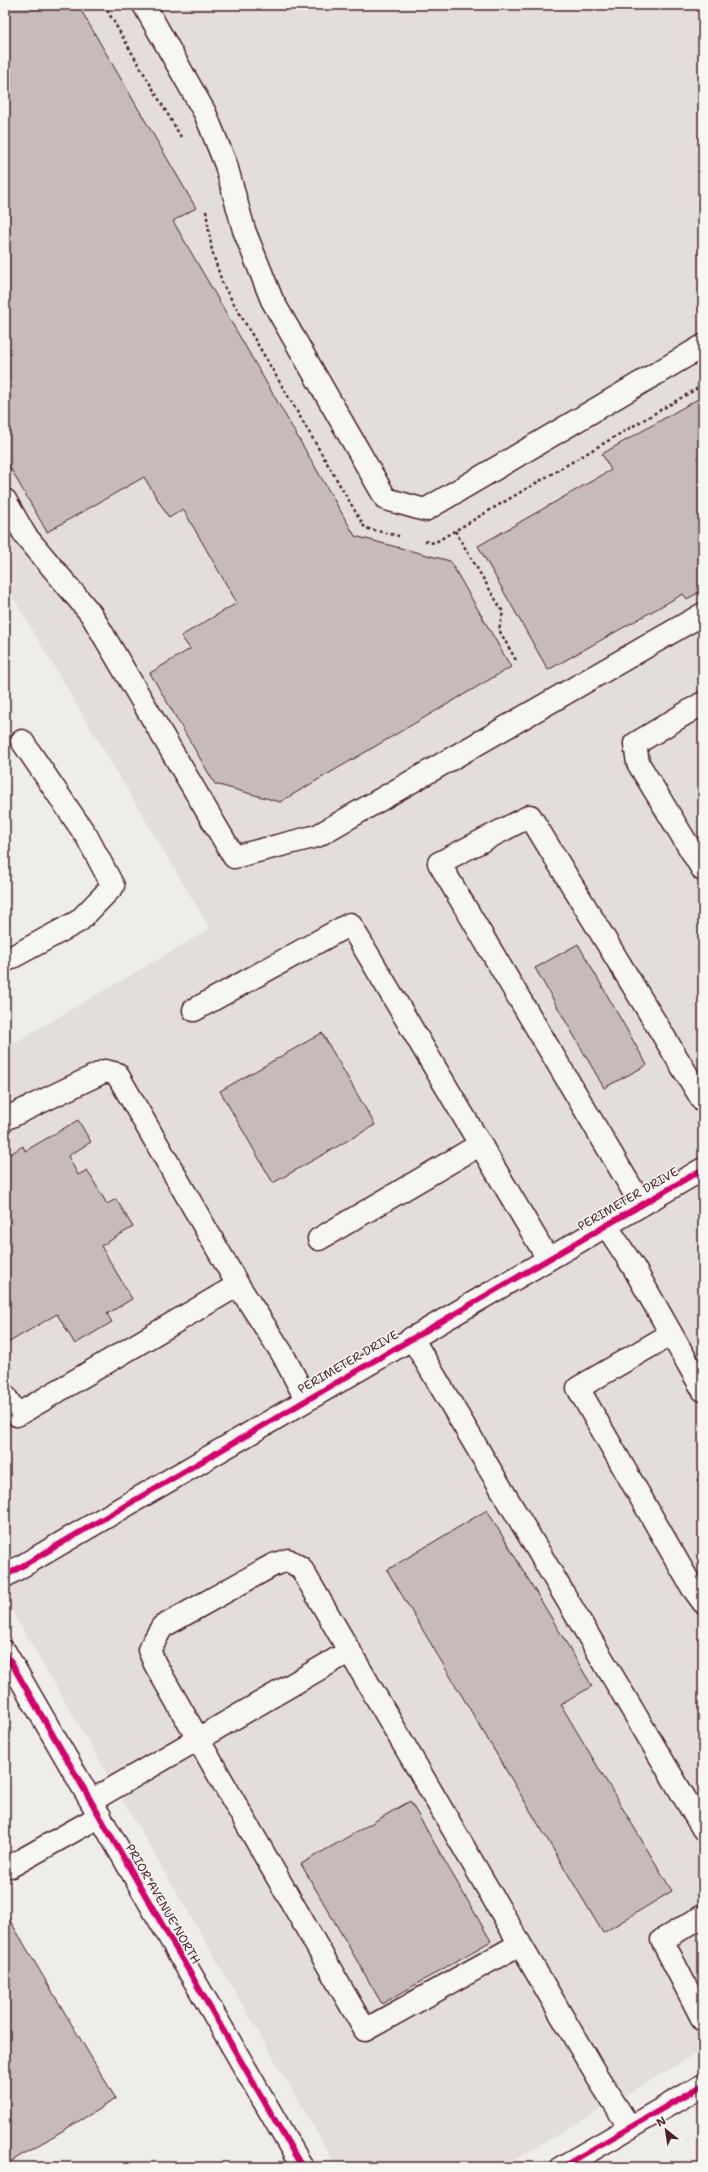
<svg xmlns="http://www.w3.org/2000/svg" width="708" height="2172" font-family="'Shantell Sans',sans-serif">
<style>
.built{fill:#e3dedc}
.building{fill:#c6babb;stroke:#4a1f2b}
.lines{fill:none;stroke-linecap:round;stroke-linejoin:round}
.minor-casing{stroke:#4a1f2b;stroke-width:25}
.path{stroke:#4a1f2b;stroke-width:2.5;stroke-dasharray:3 3;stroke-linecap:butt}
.minor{stroke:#f6f6f2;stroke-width:22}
.cycleway-casing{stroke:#f6f6f2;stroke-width:8}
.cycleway{stroke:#d6006c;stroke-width:6}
.labels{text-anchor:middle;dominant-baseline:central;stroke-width:3;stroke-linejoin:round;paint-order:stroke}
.street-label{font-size:12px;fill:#4a1f2b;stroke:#f6f6f2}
</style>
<rect width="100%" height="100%" fill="#efedea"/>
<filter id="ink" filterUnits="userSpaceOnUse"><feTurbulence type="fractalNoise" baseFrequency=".025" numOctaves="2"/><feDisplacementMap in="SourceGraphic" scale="8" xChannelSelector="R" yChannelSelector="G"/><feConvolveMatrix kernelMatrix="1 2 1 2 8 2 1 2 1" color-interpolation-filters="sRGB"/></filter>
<g filter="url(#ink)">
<path class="built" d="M5 5H703V2050L502 2167H337L5 1599V1048L210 929 5 584Z"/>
<path class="building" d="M5 5H78L196 208 173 221 355 536 450 561 511 667 280 802 215 784 150 673 190 649 181 636 237 603 183 509 169 518 144 477 47 532 5 459Z
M703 396V590L687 599 683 594 548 670 478 546 611 470 602 454Z
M578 944 647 1065 604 1088 535 968Z
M322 1033 375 1125 273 1183 220 1091Z
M78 1120 91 1142 68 1156 78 1175 87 1170 107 1204 116 1199 133 1227 101 1246 132 1299 107 1314 112 1322 75 1344 57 1314 6 1344 5 1157 23 1146 25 1151Z
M487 1510 592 1686 561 1705 672 1891 603 1933 387 1570Z
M410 1801 491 1941 382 2004 301 1864Z
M5 1912 116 2099 5 2165Z"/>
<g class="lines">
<g class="minor-casing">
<path id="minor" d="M144 5 205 113 226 165 244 230 272 300 386 499 425 510 703 346
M5 500 25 535 91 614 234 857 317 836 703 614
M703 703 635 744 638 763 703 870
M5 961 79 921 113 886 87 837 22 741
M194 1010 350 924 548 1259
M5 1119 105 1071 117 1074 238 1285
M641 1204 439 863 530 816 703 1101
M606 1225 634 1268 703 1390
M319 1239 481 1144
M671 1334 578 1388 692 1587 703 1602
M412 1338 703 1829
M5 1396 17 1415 238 1285 282 1353 306 1399
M5 1576 703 1169
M5 1652 302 2167
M91 1801 350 1651
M11 1866 100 1816
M703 1916 662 1940 703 2020
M520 1944 301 1568 288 1560 273 1565 162 1627 149 1650 155 1664 365 2030 520 1944 598 2078 630 2128
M562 2167 703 2085"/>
</g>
<path class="path" d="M104 5 181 137
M206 211 212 251 223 285 365 528 399 536
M455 531 503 612 499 630 517 662
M425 541 434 543 703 385"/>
<use href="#minor" class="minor"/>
<g class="cycleway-casing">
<path id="cycleway" d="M5 1576 703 1169
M5 1652 302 2167
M562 2167 703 2085"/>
</g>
<use href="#cycleway" class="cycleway"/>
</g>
</g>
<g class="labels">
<g class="street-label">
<text transform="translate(628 1199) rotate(-30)">PERIMETER DRIVE</text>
<text transform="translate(348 1362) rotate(-30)">PERIMETER DRIVE</text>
<text transform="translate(163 1904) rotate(60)">PRIOR AVENUE NORTH</text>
</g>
</g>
<rect width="708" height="2172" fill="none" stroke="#f6f6f2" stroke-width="20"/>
<rect x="10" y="10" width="688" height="2152" fill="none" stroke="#4a1f2b" stroke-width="1.5" filter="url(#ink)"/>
<g transform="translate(666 2130) rotate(330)" stroke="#f6f6f2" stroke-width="3" paint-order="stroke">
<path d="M0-3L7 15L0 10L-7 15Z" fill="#4a1f2b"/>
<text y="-6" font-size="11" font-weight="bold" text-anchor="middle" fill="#4a1f2b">N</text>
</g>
</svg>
